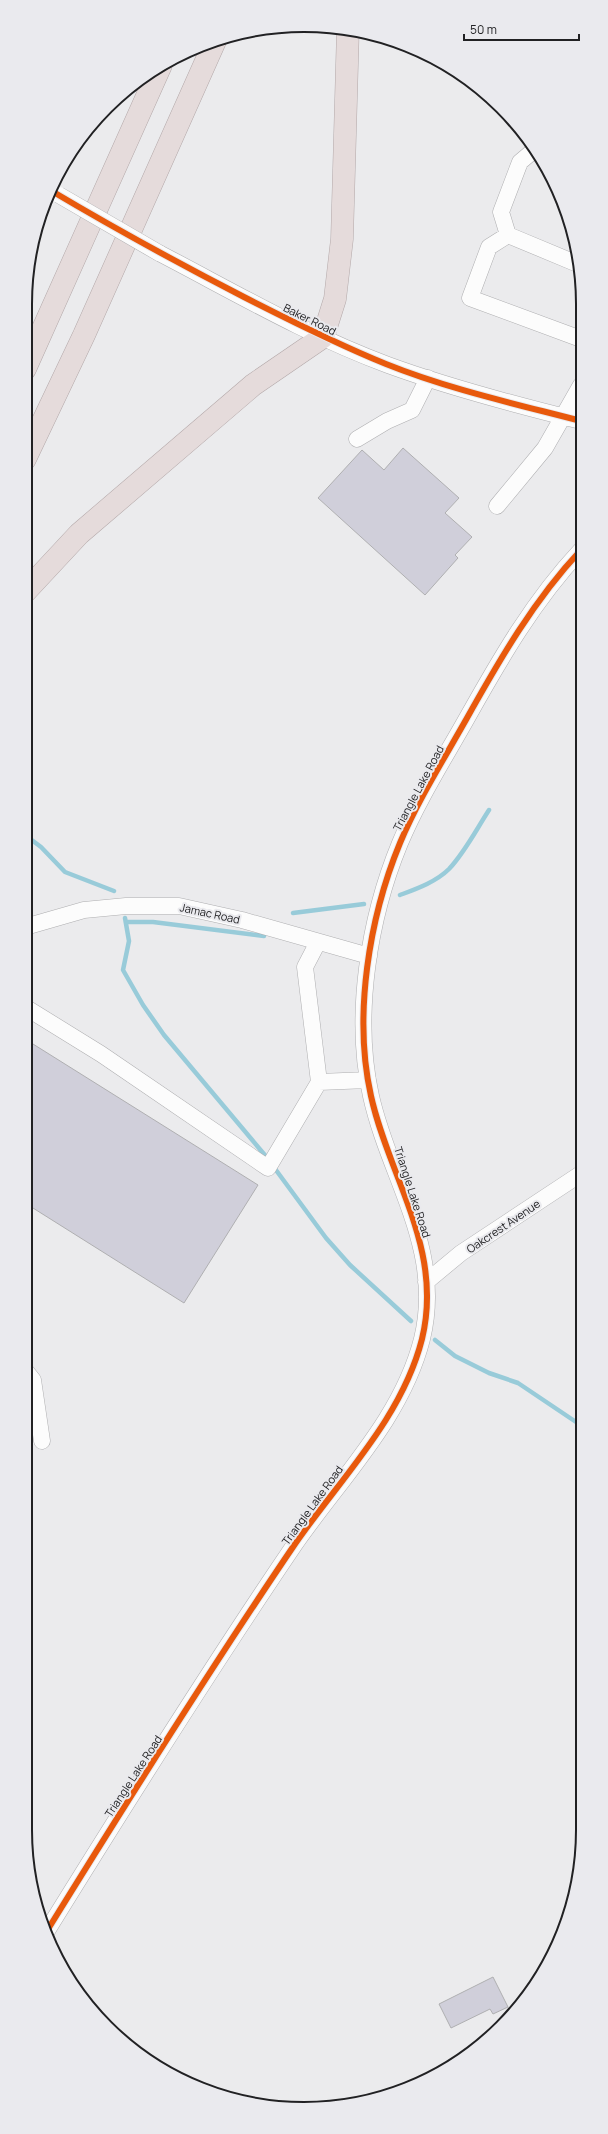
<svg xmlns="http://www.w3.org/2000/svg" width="608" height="2134" font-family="Manrope,sans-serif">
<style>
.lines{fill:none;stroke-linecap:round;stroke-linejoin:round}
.stream{stroke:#98cbd9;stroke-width:4.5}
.building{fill:#d0cfda;stroke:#afafb1}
.minor-casing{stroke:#aeaeb0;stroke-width:17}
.highway-casing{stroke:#b3a8a9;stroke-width:23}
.minor{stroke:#fcfcfc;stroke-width:16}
.highway{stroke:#e5dbdb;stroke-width:22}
.minor-bridge-casing{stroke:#aeaeb0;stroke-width:17;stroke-linecap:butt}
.minor-bridge{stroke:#fcfcfc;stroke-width:16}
.cycleway-casing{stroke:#eaeaee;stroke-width:8}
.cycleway{stroke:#e8590c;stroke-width:6}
.labels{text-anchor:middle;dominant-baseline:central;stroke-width:4;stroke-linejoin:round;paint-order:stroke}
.street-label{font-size:11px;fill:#212123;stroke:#eaeaee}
.rim{fill:none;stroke:#212123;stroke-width:2}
</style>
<rect width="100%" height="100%" fill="#ebebed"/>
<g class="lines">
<path class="stream" d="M25 835 41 847 65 872 114 891
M400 895C416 889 436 882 449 869 465 852 476 830 489 810
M293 913 364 904
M125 918 129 941 123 970 143 1005 164 1035 269 1160
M126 922H153L264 936
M273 1166 326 1238 350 1265 411 1321
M435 1340 455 1356 489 1373 518 1383 582 1426"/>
</g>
<path class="building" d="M403 448 459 498 445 513 472 537 455 555 458 558 425 595 318 498 362 450 384 470Z
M25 1039 258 1185 184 1303 25 1203Z
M493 1977 508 2007 493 2014 490 2009 451 2028 439 2004Z"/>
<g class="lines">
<g class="minor-casing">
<path id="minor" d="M533 151 520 162 501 212 508 235 580 265
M508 235 489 247 470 298 581 339
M159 253C234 292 309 336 388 365 451 388 516 405 581 421
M357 439 387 421 412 410 428 378
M497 506 545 448 581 385
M25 927 84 910 126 906H179L242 920 369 956
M318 942 305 967 319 1082 368 1080
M25 1007 101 1054 268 1168 319 1082
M426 1282 461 1253 582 1173
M25 1370 33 1380 42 1441
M45 1934C126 1803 208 1672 295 1544 340 1479 402 1418 422 1339 444 1249 389 1178 371 1096 353 1016 369 918 400 843 418 800 444 759 467 718 500 659 534 600 581 550"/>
</g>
<g class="highway-casing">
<path id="highway" d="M25 369 161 65
M25 459 84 335 215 41
M25 592 79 534 253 385 323 337 335 299 342 239 348 29"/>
</g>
<use href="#minor" class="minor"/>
<use href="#highway" class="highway"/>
<g class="minor-bridge-casing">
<path id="minor-bridge" d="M59 195 159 253"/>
</g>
<use href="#minor-bridge" class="minor-bridge"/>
<g class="cycleway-casing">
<path id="cycleway" d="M50 190C114 228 178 263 244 297 291 321 337 344 386 364 448 389 516 404 581 421
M45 1934C126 1803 208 1672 295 1544 340 1479 402 1418 422 1339 444 1249 389 1178 371 1096 353 1016 369 918 400 843 418 800 444 759 467 718 500 659 534 600 581 550"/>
</g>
<use href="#cycleway" class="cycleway"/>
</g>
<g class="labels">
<g class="street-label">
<text transform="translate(310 319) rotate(26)">Baker Road</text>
<text transform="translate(418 788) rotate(-62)">Triangle Lake Road</text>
<text transform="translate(210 913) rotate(12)">Jamac Road</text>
<text transform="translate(413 1192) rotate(72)">Triangle Lake Road</text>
<text transform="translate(503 1226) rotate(-34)">Oakcrest Avenue</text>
<text transform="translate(312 1505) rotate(-54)">Triangle Lake Road</text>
<text transform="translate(133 1776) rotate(-57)">Triangle Lake Road</text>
</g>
</g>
<path d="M0 0H608V2134H0ZM304 32H304A272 272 0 0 1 576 304V1830A272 272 0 0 1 304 2102H304A272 272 0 0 1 32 1830V304A272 272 0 0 1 304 32Z" fill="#eaeaee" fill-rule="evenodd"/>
<path class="rim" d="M304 32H304A272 272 0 0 1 576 304V1830A272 272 0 0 1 304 2102H304A272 272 0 0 1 32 1830V304A272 272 0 0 1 304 32Z"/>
<path d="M464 34v6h115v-6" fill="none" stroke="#212123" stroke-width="2"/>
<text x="470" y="34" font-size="12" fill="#212123" stroke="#eaeaee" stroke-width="3" paint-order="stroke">50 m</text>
</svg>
